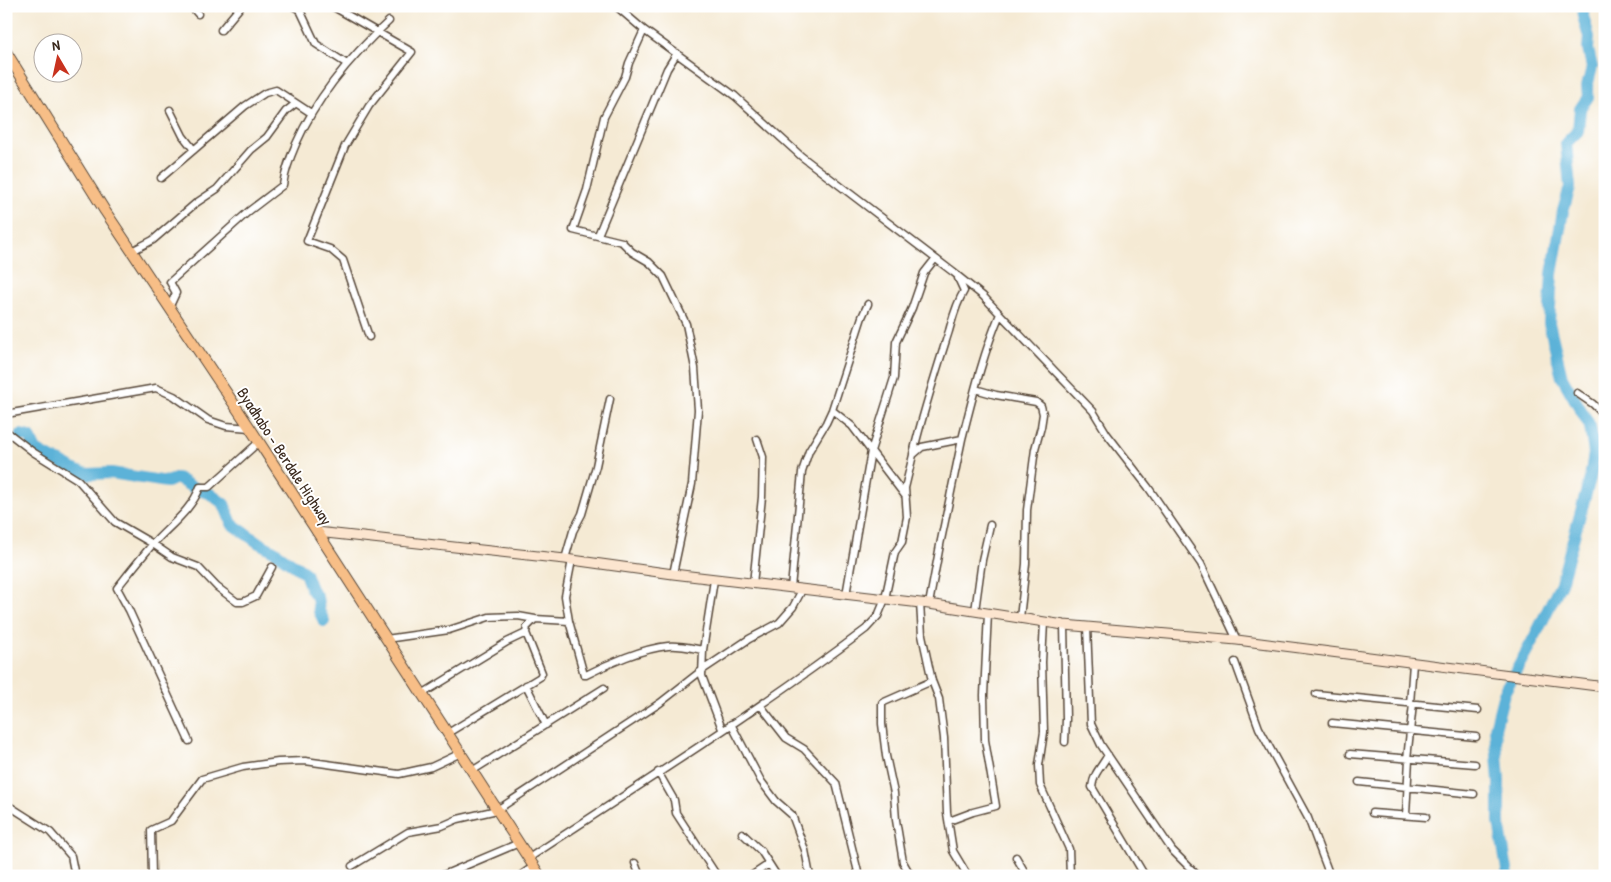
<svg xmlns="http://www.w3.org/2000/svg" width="1611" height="882" font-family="'Patrick Hand',sans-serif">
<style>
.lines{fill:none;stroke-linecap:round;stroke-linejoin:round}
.river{stroke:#5bb2d8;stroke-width:12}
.street-casing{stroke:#574739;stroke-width:9}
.secondary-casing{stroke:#574739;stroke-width:11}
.primary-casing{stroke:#574739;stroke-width:12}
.street{stroke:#fff;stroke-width:6}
.secondary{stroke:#fce5cf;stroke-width:9}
.primary{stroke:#f7be87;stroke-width:10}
.labels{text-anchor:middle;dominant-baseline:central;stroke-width:4;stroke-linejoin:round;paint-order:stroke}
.street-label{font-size:16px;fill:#3b2a1e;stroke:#fff}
</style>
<rect width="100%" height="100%" fill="#fff"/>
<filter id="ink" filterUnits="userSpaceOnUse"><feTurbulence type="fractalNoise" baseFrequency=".02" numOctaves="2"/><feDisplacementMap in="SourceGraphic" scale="10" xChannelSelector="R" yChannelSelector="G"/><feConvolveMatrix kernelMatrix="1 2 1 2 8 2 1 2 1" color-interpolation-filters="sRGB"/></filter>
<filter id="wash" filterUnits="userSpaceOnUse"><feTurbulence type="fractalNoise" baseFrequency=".0096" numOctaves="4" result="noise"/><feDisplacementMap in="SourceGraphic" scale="20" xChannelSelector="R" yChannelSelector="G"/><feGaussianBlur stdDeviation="1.12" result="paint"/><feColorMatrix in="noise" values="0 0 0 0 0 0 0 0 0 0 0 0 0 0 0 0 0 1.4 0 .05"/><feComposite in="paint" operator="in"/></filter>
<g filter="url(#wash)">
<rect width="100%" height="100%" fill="#f5ead4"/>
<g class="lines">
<path class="river" d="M21 435 30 437 36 450 52 459 61 462 76 471 89 474 111 473 167 482 177 478 197 490 209 493 224 504 232 524 259 543 274 551 305 573 311 589 317 597 319 611 324 621
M1508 876 1499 822V780L1495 728 1504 693 1535 636 1561 583 1590 479 1594 453 1590 426 1562 377 1549 323 1552 274 1563 211 1570 187 1566 143 1578 131 1580 109 1588 97 1587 87 1592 67 1588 49 1589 37 1583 16 1584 6"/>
</g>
</g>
<g filter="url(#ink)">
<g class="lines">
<g class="street-casing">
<path id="street" d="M191 6 198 14
M293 6 300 10 316 44 347 64
M332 6 412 52 369 106 345 146 307 241 330 249 343 260 369 337
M616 6 644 30 735 96 801 156 953 272 983 296 1000 314 1093 411 1107 434 1148 487 1201 564 1237 640
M221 30 241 6
M644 30 629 63 625 77 604 117 587 190 573 230 622 242 632 252 649 262 663 276 686 324 695 368 698 410 692 484 673 574
M170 110 183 136 194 150
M161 178 245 106 265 93 276 90 311 113
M598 235 667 69 677 53
M132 251 153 240 196 203 217 189 251 150 267 137 286 111 295 104
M169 308 176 293 170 282 249 211 283 185C285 170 290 158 296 144 317 96 351 56 389 21
M975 389 996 395 1036 402 1041 406 1043 414 1041 427 1035 449 1027 510 1026 564 1020 618
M1577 393 1593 404 1605 416
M832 410 852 426 871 451 846 595
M6 414 156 388 174 396 208 420 226 426 250 428
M6 431 33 452 78 480 115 522 153 544 172 557 198 567 217 587 237 602H243L256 596 272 567
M913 454C923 412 936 372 949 331 953 317 956 304 964 291L958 278
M906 497 871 451 894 378 896 342 912 308 924 273 935 259
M565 559 573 531 582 514 596 466 610 399
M753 584 762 497 763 457 757 439
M791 588 802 472 809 451 826 423 832 410 862 317 868 304
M920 603 922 635 932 681 939 699 944 738 947 813 953 851 968 876
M929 604 940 545 962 439
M975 611 982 560 990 525
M569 621 584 675H586C607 664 644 648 668 646 680 645 692 648 703 650L714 580
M1044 622 1042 662 1044 732 1039 765 1040 785 1069 849 1070 876
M1064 625 1066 719 1065 742
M1087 627 1091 724 1101 745 1172 850 1197 875 1196 876
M386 639 449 630 489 617 518 616 535 619
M703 650 702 676 722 729
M1235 662 1259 728 1308 818 1330 876
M526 685 546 725
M422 694 507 642 526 633
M1316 694 1478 710
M1410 704 1413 663
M761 706 786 738 804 749 836 783 859 876
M1332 723 1476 737
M731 724 761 781 776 801 792 815 805 850 810 876
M448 733 540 677 542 673 526 633 527 627 535 619 569 621 565 596 572 560
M189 741 129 610 117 588C129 573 140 559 152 545 168 527 192 510 200 487H209L259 442
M1350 754 1475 764
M1108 755C1101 768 1094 772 1092 787L1145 876
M1407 759 1413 704
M472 771 604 688
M658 772 674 800 676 813 717 876
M1359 782 1474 794
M6 804 50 832 71 856 75 876
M1372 813 1426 817
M1406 815 1409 759
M949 821 973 812 996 806 985 740 984 695 988 613
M742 833 761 851 777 876
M1016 857 1027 876
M529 858C642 783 758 711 866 629L878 616 885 599 895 552 902 542 907 517 905 488 913 455 922 447 962 439C973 396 983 354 1000 314
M635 863 640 876
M352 866 408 832 442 826 458 819 497 810 660 703 701 671 749 639 779 623 793 607 802 590
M152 876 151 830 171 821 202 779 243 767 278 762 305 761 399 774 431 767 461 753
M441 876 519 843
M520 876 534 866
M751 876 769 864
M911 876 903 862 896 820 894 793 886 756 882 724V703L932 681
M1344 876H1355"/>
</g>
<g class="secondary-casing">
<path id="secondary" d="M317 532 565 559 673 574 929 604 1064 625 1237 640 1605 687"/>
</g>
<g class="primary-casing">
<path id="primary" d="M6 52 105 211 250 428 540 876"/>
</g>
<use href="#street" class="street"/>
<use href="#secondary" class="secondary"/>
<use href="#primary" class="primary"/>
</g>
</g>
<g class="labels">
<g class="street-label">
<text transform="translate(285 456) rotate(57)">Byadhabo - Berdale Highway</text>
</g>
</g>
<rect width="1611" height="882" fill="none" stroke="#fff" stroke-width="25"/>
<g transform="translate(58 58) rotate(351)"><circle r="24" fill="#ffffff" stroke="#b1aaa5"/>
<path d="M0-4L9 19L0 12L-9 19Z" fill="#c8321e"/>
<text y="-8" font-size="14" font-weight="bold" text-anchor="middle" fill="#3b2a1e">N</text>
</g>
</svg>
